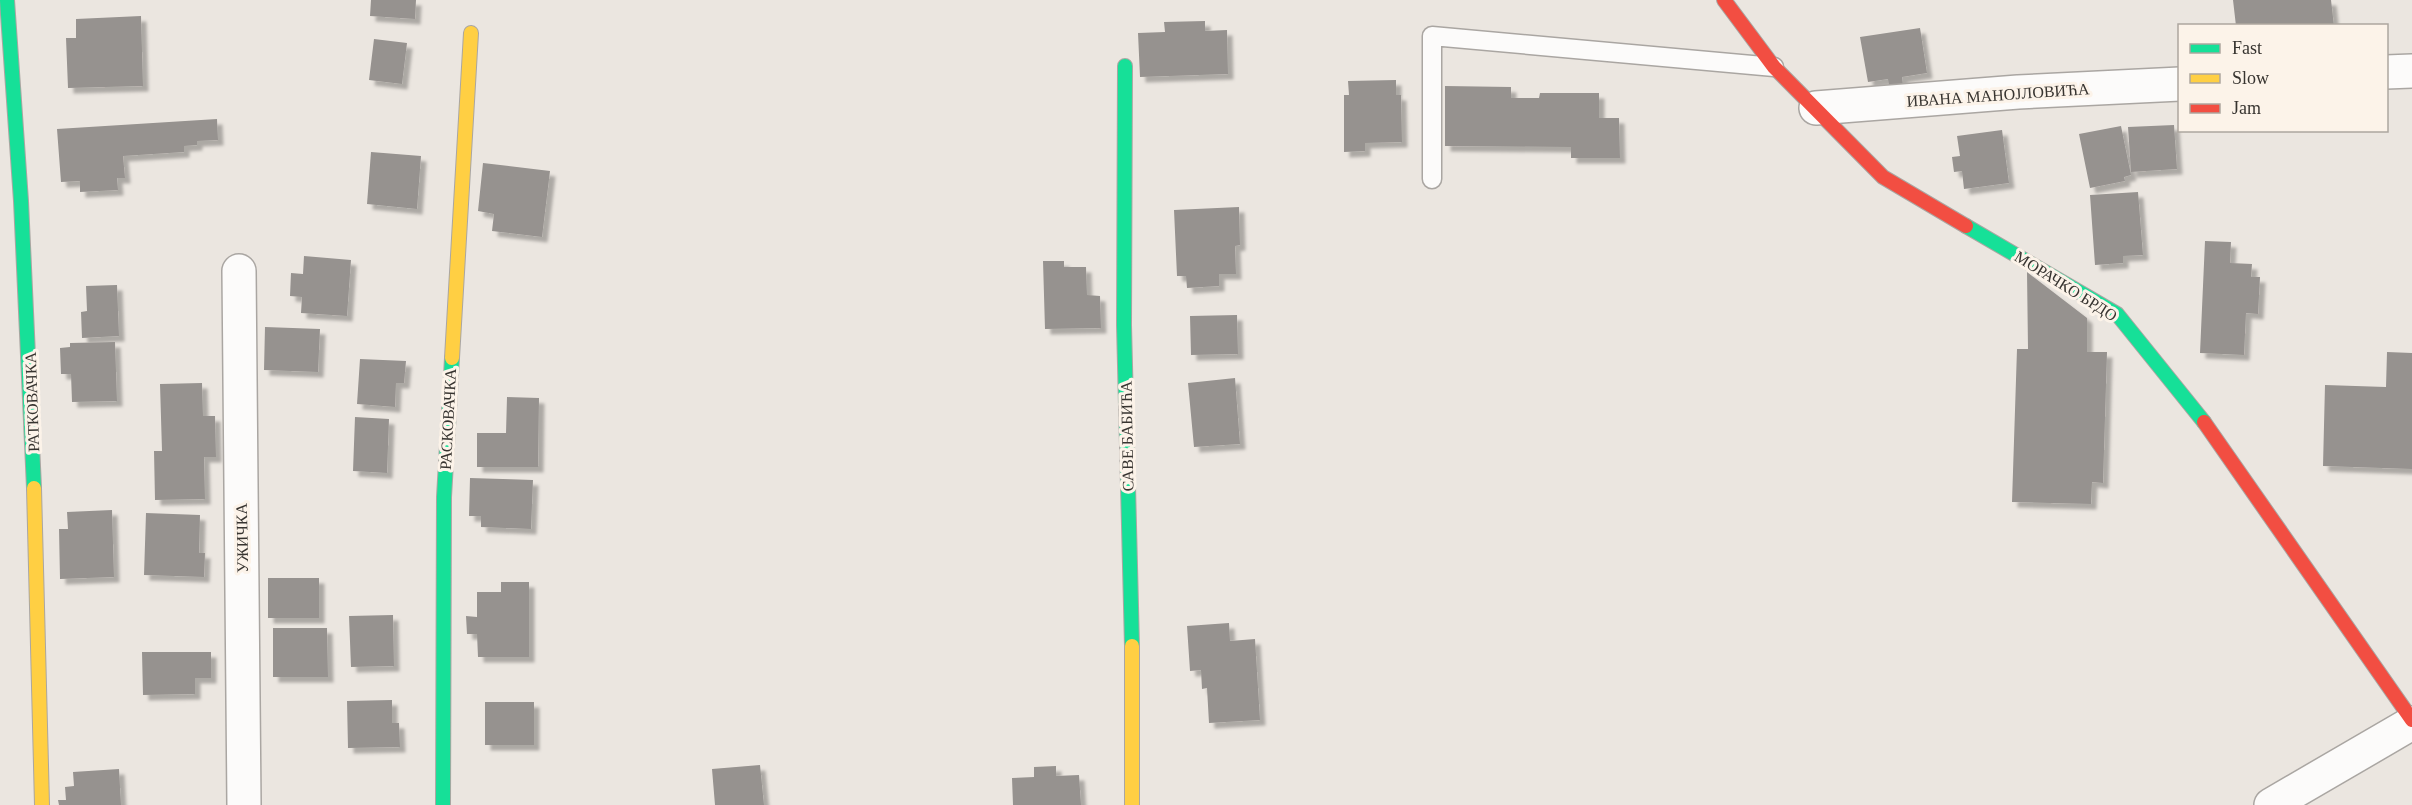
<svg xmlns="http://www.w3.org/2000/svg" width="2412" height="805" font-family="'Times New Roman',serif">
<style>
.building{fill:#96928f;filter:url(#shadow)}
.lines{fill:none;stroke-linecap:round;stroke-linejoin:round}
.lane-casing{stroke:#aaa6a2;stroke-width:21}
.street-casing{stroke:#aaa6a2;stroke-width:36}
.fast-casing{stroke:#aaa6a2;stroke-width:16}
.slow-casing{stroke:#aaa6a2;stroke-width:16}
.jam-casing{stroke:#aaa6a2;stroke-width:16}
.lane{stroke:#fcfbfa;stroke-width:18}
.street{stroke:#fcfbfa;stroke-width:33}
.fast{stroke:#16e098;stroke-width:14}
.slow{stroke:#ffcf43;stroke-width:14}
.jam{stroke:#f24e42;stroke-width:14}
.labels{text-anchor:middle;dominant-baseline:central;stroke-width:6;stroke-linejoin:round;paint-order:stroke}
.street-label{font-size:16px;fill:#373430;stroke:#fcf3e9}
</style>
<defs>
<filter id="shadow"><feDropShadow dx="5.5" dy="5.5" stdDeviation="1.5" flood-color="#0004"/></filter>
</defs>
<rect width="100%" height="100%" fill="#ebe6e0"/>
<path class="building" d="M371 0H416L415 19 370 16Z
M2233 0H2331L2334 26H2236Z
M141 16 143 86 68 88 66 38H76V19Z
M1205 21V31L1227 30 1228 74 1140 77 1138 33 1165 32 1164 22Z
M1920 28 1927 73 1902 77 1903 85 1889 87 1888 79 1868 82 1860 37Z
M374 39 407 43 402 84 369 80Z
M1396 80V95H1401L1402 142 1365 143V151L1344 152V95H1349L1348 81Z
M1445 86 1511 87V98H1539L1540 93H1599V118H1619L1620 158H1571V147L1445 146Z
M217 119 218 140 197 141V145L184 146V152L123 156 125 178H117L118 190 80 192V181L61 182 57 129Z
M2174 125 2177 169 2131 172 2128 127Z
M2121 126 2131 175 2124 177 2125 181 2090 188 2079 134Z
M2002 130 2009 183 1964 189 1962 171 1954 172 1952 157 1960 156 1957 136Z
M371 152 421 156 417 209 367 204Z
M483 163 550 171 542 237 492 231 494 214 478 211Z
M2138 192 2143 255 2123 256V263L2095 265 2090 195Z
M1239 207 1240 245 1235 246 1236 274H1219V286L1187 288 1186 276H1177L1174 210Z
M2205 241 2231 242 2230 263 2252 264 2251 277H2260L2258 314 2246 313 2244 355 2200 353Z
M304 256 351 260 347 316 301 313 302 297 290 296 291 273 303 274Z
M1043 261H1064V267H1086L1087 295 1100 296 1101 328 1045 329Z
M2027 272 2087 318V352H2107L2103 483 2092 482 2091 504 2012 502 2017 349H2028Z
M117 285 119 336 82 338 81 312 87 311 86 286Z
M1237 315 1238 354 1191 355 1190 316Z
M265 327 320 329 318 372 264 370Z
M115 342 117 401 72 402 71 374H61L60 348 70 347V343Z
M2387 352 2412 353V469L2323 466 2325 385 2386 387Z
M360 359 406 361 404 383H396L395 407 357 404Z
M1235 378 1240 444 1194 447 1188 383Z
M202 383 203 416H215L216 457H204L205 499 155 500 154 451H162L160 384Z
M507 397 539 398 538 467H477V433H506Z
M355 417 389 419 387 473 353 471Z
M470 478 533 480 531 529 481 527V516H469Z
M112 510 114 577 60 579 59 529H68L67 512Z
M146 513 200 515 199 553H205L204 577 144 575Z
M268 578H319V618H268Z
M501 582H529V657H478L477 634H467L466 616 477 617V592H501Z
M393 615 394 666 351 667 349 616Z
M1229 623 1230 641 1255 639 1260 720 1209 723 1207 688 1202 689 1201 670 1190 671 1187 626Z
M273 628H327L328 677H273Z
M142 652H211V678H195V694L143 695Z
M392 700V723H399L400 747 348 748 347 701Z
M485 702H534V745H485Z
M760 765 764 805H715L712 769Z
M1056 766V776L1079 775 1081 805H1013L1012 778 1034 777V767Z
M119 769 121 805H59L58 800H66L65 787 74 786 73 772Z"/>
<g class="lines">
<g class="lane-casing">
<path id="lane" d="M1432 179V36L1774 67"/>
</g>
<g class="street-casing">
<path id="street" d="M2386 72 2412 71
M1816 108 2018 92 2180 84
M239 271 244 805
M2271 805 2412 723"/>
</g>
<g class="fast-casing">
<path id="fast" d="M7 0 21 201 34 488
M1125 66 1124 325 1132 646
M1966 226 2117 314 2204 422
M443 805 444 497 452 358"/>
</g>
<g class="slow-casing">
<path id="slow" d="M452 358 471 33
M34 488 42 805
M1132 646V805"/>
</g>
<g class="jam-casing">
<path id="jam" d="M1724 0 1774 67 1883 177 1966 226
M2204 422 2412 720"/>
</g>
<use href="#lane" class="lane"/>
<use href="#street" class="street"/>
<use href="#fast" class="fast"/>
<use href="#slow" class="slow"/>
<use href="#jam" class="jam"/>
</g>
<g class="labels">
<g class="street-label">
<text transform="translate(1998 95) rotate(-4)">ИВАНА МАНОЈЛОВИЋА</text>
<text transform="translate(2066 286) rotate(32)">МОРАЧКО БРДО</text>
<text transform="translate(32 402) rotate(-92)">РАТКОВАЧКА</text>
<text transform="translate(448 419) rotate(-87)">РАСКОВАЧКА</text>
<text transform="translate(1127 436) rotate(-91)">САВЕ БАБИЋА</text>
<text transform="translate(242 538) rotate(-91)">УЖИЧКА</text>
</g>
</g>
<rect x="2178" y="24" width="210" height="108" fill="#fcf3e9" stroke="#ada79f" stroke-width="1.5"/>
<rect x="2190" y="44" width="30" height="9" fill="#16e098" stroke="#ada79f" stroke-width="1.5"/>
<text x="2232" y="54" font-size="18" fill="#373430">Fast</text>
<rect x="2190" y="74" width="30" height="9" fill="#ffcf43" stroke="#ada79f" stroke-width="1.5"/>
<text x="2232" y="84" font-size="18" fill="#373430">Slow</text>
<rect x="2190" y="104" width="30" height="9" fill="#f24e42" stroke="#ada79f" stroke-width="1.5"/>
<text x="2232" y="114" font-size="18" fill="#373430">Jam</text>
</svg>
